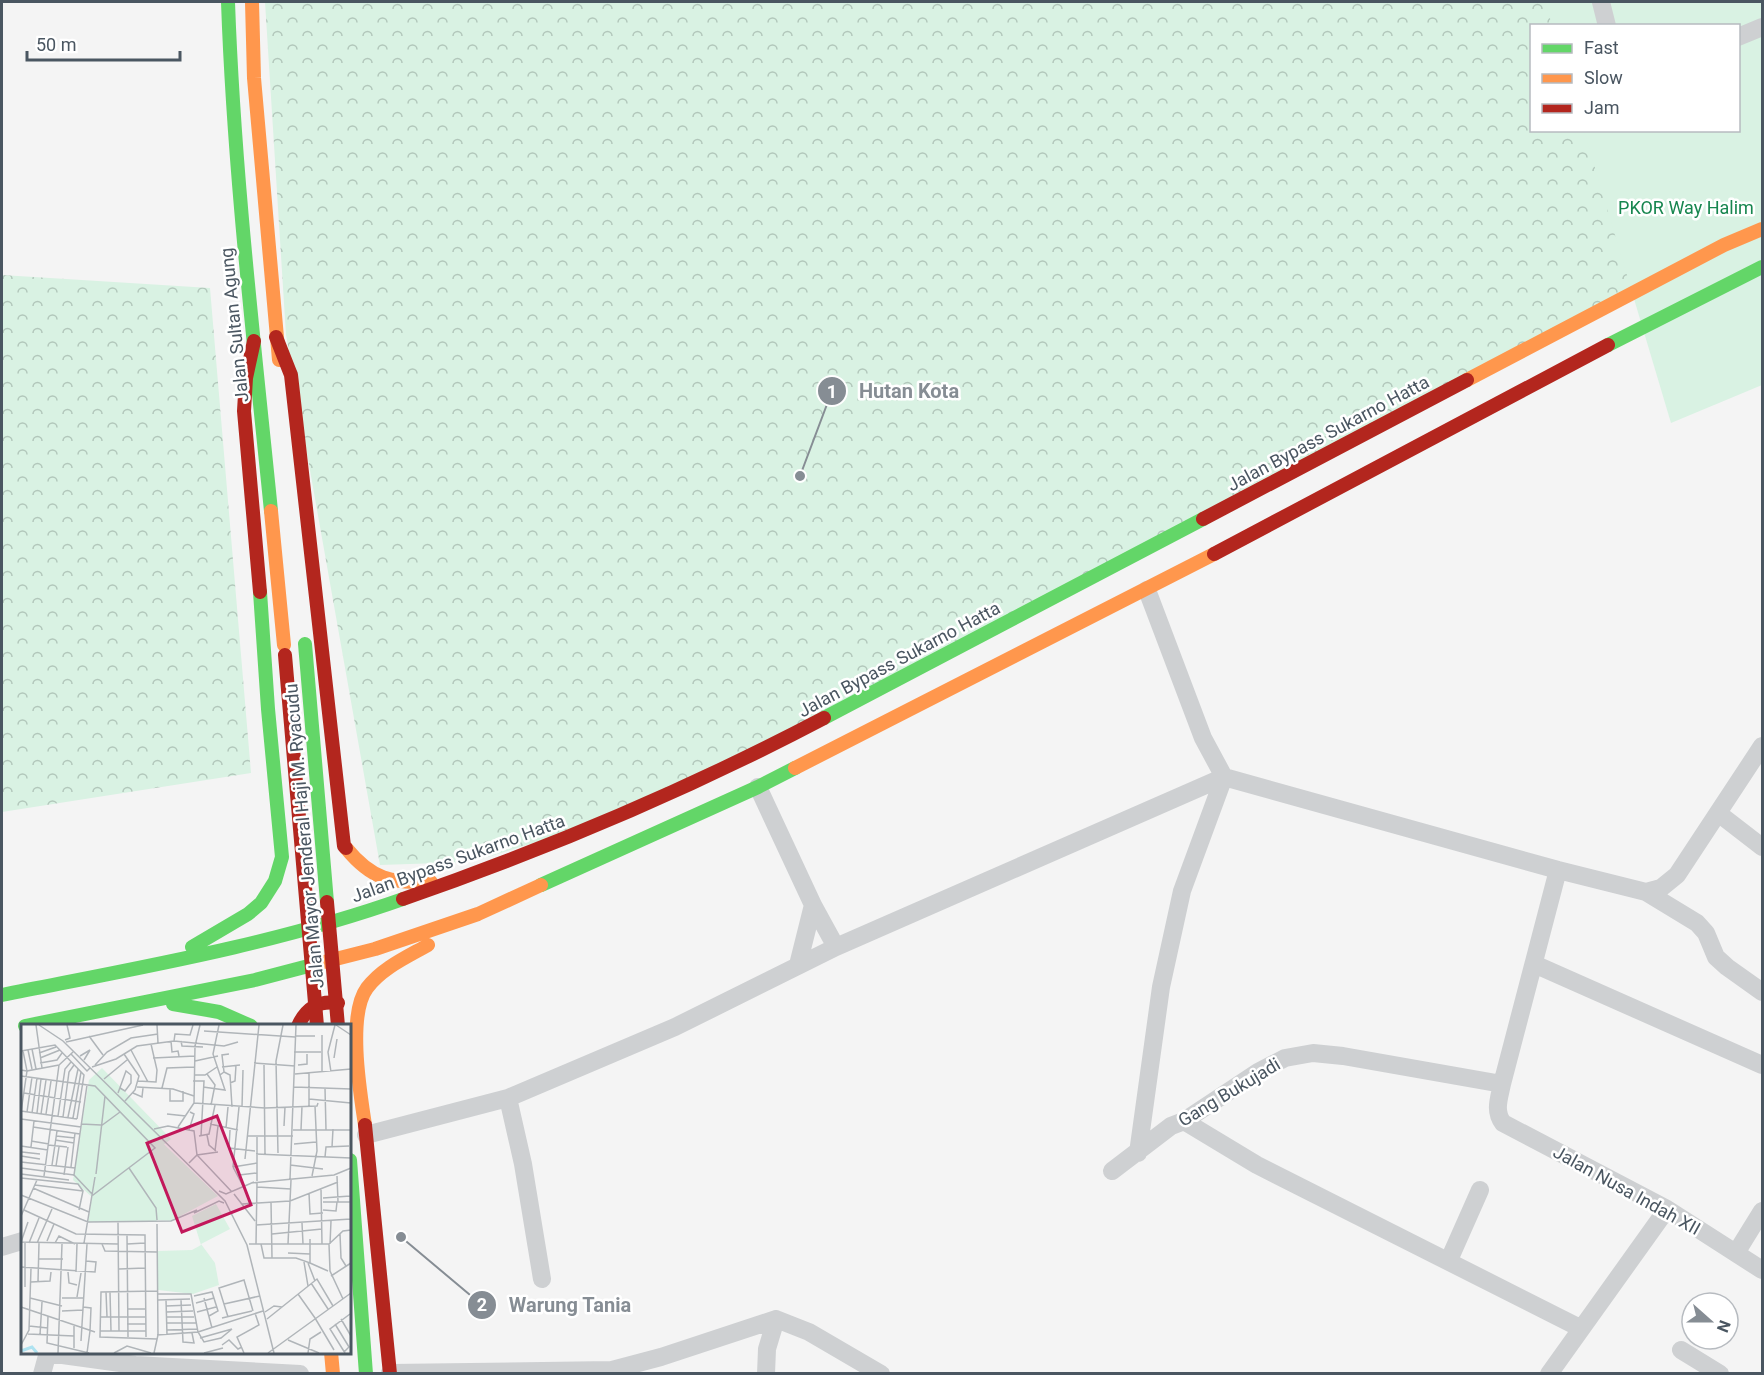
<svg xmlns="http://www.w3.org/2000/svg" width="1764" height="1375" font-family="Roboto,sans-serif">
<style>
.forest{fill:url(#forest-crowns)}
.park{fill:#d9f2e3}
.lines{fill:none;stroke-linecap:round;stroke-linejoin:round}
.street{stroke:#ced0d2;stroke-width:18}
.fast{stroke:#63d668;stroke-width:14}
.slow{stroke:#ff974d;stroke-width:14}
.jam{stroke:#b3261e;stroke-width:14}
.fast-bridge{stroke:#63d668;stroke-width:14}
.jam-bridge{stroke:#b3261e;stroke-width:14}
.labels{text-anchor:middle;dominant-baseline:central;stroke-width:5;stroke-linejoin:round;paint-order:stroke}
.park-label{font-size:18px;fill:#17864f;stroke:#fff}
.street-label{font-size:18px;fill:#4a5661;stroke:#fff}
.inset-river{fill:none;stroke:#aee2f0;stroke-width:3}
.inset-road{fill:none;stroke:#b0b5b9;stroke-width:1.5}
.view{fill:#c2185b;fill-opacity:0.15;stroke:#c2185b;stroke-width:3}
.inset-edge{fill:none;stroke:#4a5661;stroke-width:3}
.leader{fill:none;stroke:#868d94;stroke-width:2}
.callout-dot{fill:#868d94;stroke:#fff;stroke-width:2}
.mark-label{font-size:18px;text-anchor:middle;font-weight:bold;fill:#fff}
.callout-label{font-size:20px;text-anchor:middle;font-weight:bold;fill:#868d94;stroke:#fff;stroke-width:5;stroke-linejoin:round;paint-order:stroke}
</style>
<defs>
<pattern id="forest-crowns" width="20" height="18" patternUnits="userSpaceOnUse" patternTransform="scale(1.5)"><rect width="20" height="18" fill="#d9f2e3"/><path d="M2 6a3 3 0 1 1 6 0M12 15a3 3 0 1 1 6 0" fill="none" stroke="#b2c7bb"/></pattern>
</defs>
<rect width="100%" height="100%" fill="#f4f4f4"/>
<path class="forest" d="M265 2H1605L1612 25 1532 26V130H1738V26L1762 13V231L629 814 471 862 380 865 286 335Z
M2 275 210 288 251 773 2 812Z"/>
<path class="park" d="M1545 2H1762V385L1671 423 1584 131 1738 130V26L1552 25Z"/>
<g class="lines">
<path class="street" d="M1601 2 1607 26
M1738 37 1762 27
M758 787 813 905 836 947
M1718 813 1762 847
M1558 870 1502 1084C1499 1099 1494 1111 1503 1123L1667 1209 1762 1270
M1646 892 1697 923 1706 933 1716 957 1727 967 1762 992
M1534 964 1762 1065
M798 965 813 905
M508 1098 523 1164 542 1279
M1184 1121 1257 1165 1580 1328
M366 1135 508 1098 675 1027 836 947 1224 777 1558 870 1646 892 1661 888 1677 875 1762 746
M1138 1153 1161 987 1182 891 1224 777 1203 738 1147 590
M1112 1171 1171 1126 1184 1121 1258 1072 1285 1058 1313 1053 1343 1056 1502 1084
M2 1247 22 1241
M1736 1253 1762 1211
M1449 1260 1480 1190
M776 1319 809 1332 881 1374
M1681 1350 1720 1374
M48 1353 135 1365 300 1374
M390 1373 612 1370 661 1357 776 1319
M42 1374 48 1352
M766 1374 767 1349 776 1319
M1549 1374 1667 1209"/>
<path class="fast" d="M228 2C234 172 254 342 271 511
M1608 345 1762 267
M824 718 1203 519
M541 885 758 787 795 768
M192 947 248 914 261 903 275 881 282 857 268 709 260 592
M2 995C137 968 273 945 403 899
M173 1004 219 1012 251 1026
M25 1026 255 980 316 964
M350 1160 366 1374"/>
<path class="slow" d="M252 2 254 78 279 360
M1467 380 1724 245 1762 229
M271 511 284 645
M795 768 1214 554
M346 848C372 880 391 883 431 882
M316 964 375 949 478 914 541 885
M365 1125C360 1092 347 1015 367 988 382 968 407 957 428 945
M331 1352 333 1374"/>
<path class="jam" d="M276 337 291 375 344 846 346 848
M254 341 246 378 244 411 260 592
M1203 519 1467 380
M1214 554 1608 345
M403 899C547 849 689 789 824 718
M298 1026C306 1008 318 1000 338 1003
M365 1125 390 1374"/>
<path class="fast-bridge" d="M305 644 327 902"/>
<path class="jam-bridge" d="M285 655 317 1026
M327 902 338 1026"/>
</g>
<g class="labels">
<g class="park-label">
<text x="1686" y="207">PKOR Way Halim</text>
</g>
<g class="street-label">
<text transform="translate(234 325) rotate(-96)">Jalan Sultan Agung</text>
<text transform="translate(1328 433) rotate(-28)">Jalan Bypass Sukarno Hatta</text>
<text transform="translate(899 659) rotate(-28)">Jalan Bypass Sukarno Hatta</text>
<text transform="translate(304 836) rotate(-95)">Jalan Mayor Jenderal Haji M. Ryacudu</text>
<text transform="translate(458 858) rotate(-20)">Jalan Bypass Sukarno Hatta</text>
<text transform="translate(1229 1092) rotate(-31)">Gang Bukujadi</text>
<text transform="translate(1627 1190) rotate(29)">Jalan Nusa Indah XII</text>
</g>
</g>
<g transform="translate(21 1024)">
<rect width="330" height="330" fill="#f4f4f4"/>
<path d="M127 105 197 172 150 197 136 196 107 145ZM195 180 209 205 180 220 194 239 198 261 172 270 137 266V227L171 226 180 221 171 192Z" fill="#d9f2e3"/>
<path d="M81 44 150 115 109 147 135 184 136 198H67L71 173 52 156 68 56Z" fill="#d9f2e3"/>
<path class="inset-river" d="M0 327 11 323 16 329"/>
<path class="inset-road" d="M15 1 21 44M18 1 42 17 204 177 226 221 253 329M136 1 137 19M198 1 192 30 199 51M315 1 330 11M183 7 274 13M68 12 82 31M274 12H294M44 16 49 14 46 1M150 17 151 28 157 27 158 32M153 17 154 10 169 11 172 1M160 17 161 22 182 23M45 18 122 1M11 25 15 45M7 26 11 45M110 26 127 58M0 27 34 21 63 51 56 95M273 28H300M18 29 35 23M50 30 66 47 69 44M103 30 118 52 114 66 104 77M59 32 69 26 63 36M19 34 39 26M132 34 174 32M313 34 316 15M174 37 197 32M19 39 36 36 41 29M233 39 274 42M74 41 86 28 110 14 137 10M243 41 244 130M277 41 286 40V30M71 43 95 35 116 22 153 17 203 22 217 18M201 43 219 41M0 46 6 47 2 27M203 48 209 51 211 83M301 48V11M310 48 307 28 314 1M186 50 194 61 190 81M274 50 330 45M173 51H184L196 43M0 52 74 62 134 124 72 171 53 151M83 55 106 36M117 57 135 58 136 46 130 20M172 57H183L180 112M209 59 214 57 215 41M116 63 152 65 173 72M182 63 204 66 199 51 203 48 201 31 208 30M273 63 330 65M141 64 146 44 173 43M304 64 305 106M149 65V77H162V67M3 69 60 78M97 69 105 47 110 51V59L104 67 99 64M112 69 121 73 122 64M288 75 330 79M173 79 244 84 296 82 297 79M288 82V49M221 83 222 46M0 87 56 95M0 88 6 47 38 41M6 88 11 53M11 89 16 54M16 89 20 55M20 90 25 56M25 90 30 57M146 90 165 92M37 92 44 45 50 38M42 93 48 48 53 41M47 93 57 45M52 94 60 48M0 95 60 103M60 100 80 101M189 100 217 106M80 102 99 88M263 102 264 83M12 103 59 110M157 103 173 79 174 22 179 1M205 104 207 83M133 105 147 102 173 107 176 131 211 168M168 106 173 90 169 88M209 106 208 124 234 127M272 106H330M280 106 281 82M330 110V134M186 111 188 121 195 127M35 112 54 114M178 112 188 110 194 81M227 112H272M236 113V157M34 116 53 119M10 117 28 120M273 120 295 118M27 121 46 123M0 122 27 126M10 123 13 97M311 123 312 105M194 127 197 102M1 128 19 130M257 129 255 37 262 1M235 130 330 134M0 132 19 135M304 133 305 123 328 122M224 135 238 1M0 138 54 144M168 139 176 131 197 128M31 141 36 107M269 141 302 145M35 142 38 123M50 143 54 109M212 143 218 83M212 143 236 139M212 143 222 162M0 144 53 151M108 144 135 184 136 196M329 147 330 232M0 150 48 156M75 150 84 72M43 151 47 123M53 151 66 61M218 151 236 149M23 152 38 41 52 28M291 152 296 127 294 82M316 152 317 178M0 154 57 160 62 167 58 186M269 155 275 1M230 159 313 151 330 144M14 161 62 167M236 163 270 165M12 164 68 188M300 165 301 220M198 167 205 170 233 158M288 169 289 190 302 189M213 170 234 197M0 171 67 198 150 197 176 186M302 174 329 172M250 178 251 234M302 178H330M221 180 269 177 317 158M3 186 55 210 124 211 125 313M302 186 315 187 316 178M173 189 198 177 203 179M0 192 16 156M97 198 98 307M281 199 282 220M235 201 330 195M251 210 301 205M319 210 320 234 325 242M106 211 107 313M26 217 33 200M0 218 97 220M0 218 7 198M8 219 18 194M16 219 31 185M34 219 38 212 54 220M63 219 74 153M81 220 84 227 136 228M106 220 124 219M228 220H308L322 207 330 206M235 220 236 159M240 220 243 234H275L289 239V215M267 220 270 156M308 220 309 247 322 275M309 220 310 197M267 229 289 230M18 235H42M283 238 287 262M287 239 294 257M289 239 307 247M0 243 74 248 75 238 65 237M98 245 124 244M47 248 48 259 56 261M55 248 56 220M310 252 330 239M10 258 29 257 30 248M17 258 18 219M290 259 307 285M4 263V218M85 268 86 293M89 268 90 307M277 270 294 294M173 272 191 268 197 287 188 292M56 273 60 249M9 274 41 282M41 274H63M183 274 191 304M137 276 169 275M145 276 146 311M160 276 162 318 173 319 171 309M175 279 193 274M203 280 239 272M145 282 170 281M0 283 74 308M62 283 70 284 69 307M106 285H125M41 287 62 286M145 288 172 287M176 288 195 283M244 288 253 282 261 283M27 292 26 319 68 329M79 293H124M146 293H173M207 293 198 264 223 256 232 287M201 294 231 287M294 294 313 326M246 295 296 255 312 282M320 295 330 312M146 299H175M106 300H125M314 300 328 323 323 328M8 302 27 304M211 305 200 314 183 318 177 308 242 287M146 306 176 305M79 307H125M7 310 53 312M19 311 21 278M136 311 177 308 170 270H137M179 314 211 305M136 315 79 313 80 268 136 267M267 316 298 329M60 317 66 220M0 321 8 306 10 244M201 321 208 316 217 325 221 323M53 324V302M37 329 41 220M66 329 69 307M93 329 106 322 130 329M133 329 137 311 136 200M183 329 202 324M223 329 216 313 238 301 234 289M247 329 330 269M287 329 289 315 300 308M324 329 309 305 329 290"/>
<path class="view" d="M196 92 230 181 161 208 126 119Z"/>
<rect width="330" height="330" class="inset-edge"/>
</g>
<path class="leader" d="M800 476L832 391M401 1237L482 1305"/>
<g class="callout-dot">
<circle cx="800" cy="476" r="6"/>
<circle cx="401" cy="1237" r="6"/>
<circle cx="832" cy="391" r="15"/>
<circle cx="482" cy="1305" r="15"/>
</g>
<g class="mark-label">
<text x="832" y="398">1</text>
<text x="482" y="1311">2</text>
</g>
<g class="callout-label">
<text x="909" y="398">Hutan Kota</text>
<text x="570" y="1312">Warung Tania</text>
</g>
<rect width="1764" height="1375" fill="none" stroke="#4a5661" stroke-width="6"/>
<rect x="1530" y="24" width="210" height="108" fill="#ffffff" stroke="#b7bbc0" stroke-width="1.5"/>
<rect x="1542" y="44" width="30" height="9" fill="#63d668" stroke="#b7bbc0" stroke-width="1.5"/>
<text x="1584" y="54" font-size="18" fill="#4a5661">Fast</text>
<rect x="1542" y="74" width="30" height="9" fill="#ff974d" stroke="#b7bbc0" stroke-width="1.5"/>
<text x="1584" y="84" font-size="18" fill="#4a5661">Slow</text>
<rect x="1542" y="104" width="30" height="9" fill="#b3261e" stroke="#b7bbc0" stroke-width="1.5"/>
<text x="1584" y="114" font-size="18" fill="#4a5661">Jam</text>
<g transform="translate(1710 1321) rotate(111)"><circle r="28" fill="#ffffff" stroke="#b7bbc0" stroke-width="1.5"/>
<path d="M0-4.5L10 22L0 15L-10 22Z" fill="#868d94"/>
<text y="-9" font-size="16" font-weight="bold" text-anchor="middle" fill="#4a5661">N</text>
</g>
<path d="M27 51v9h153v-9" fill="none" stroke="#4a5661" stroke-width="3"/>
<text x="36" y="51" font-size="18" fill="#4a5661" stroke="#ffffff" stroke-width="4.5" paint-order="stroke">50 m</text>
</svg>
